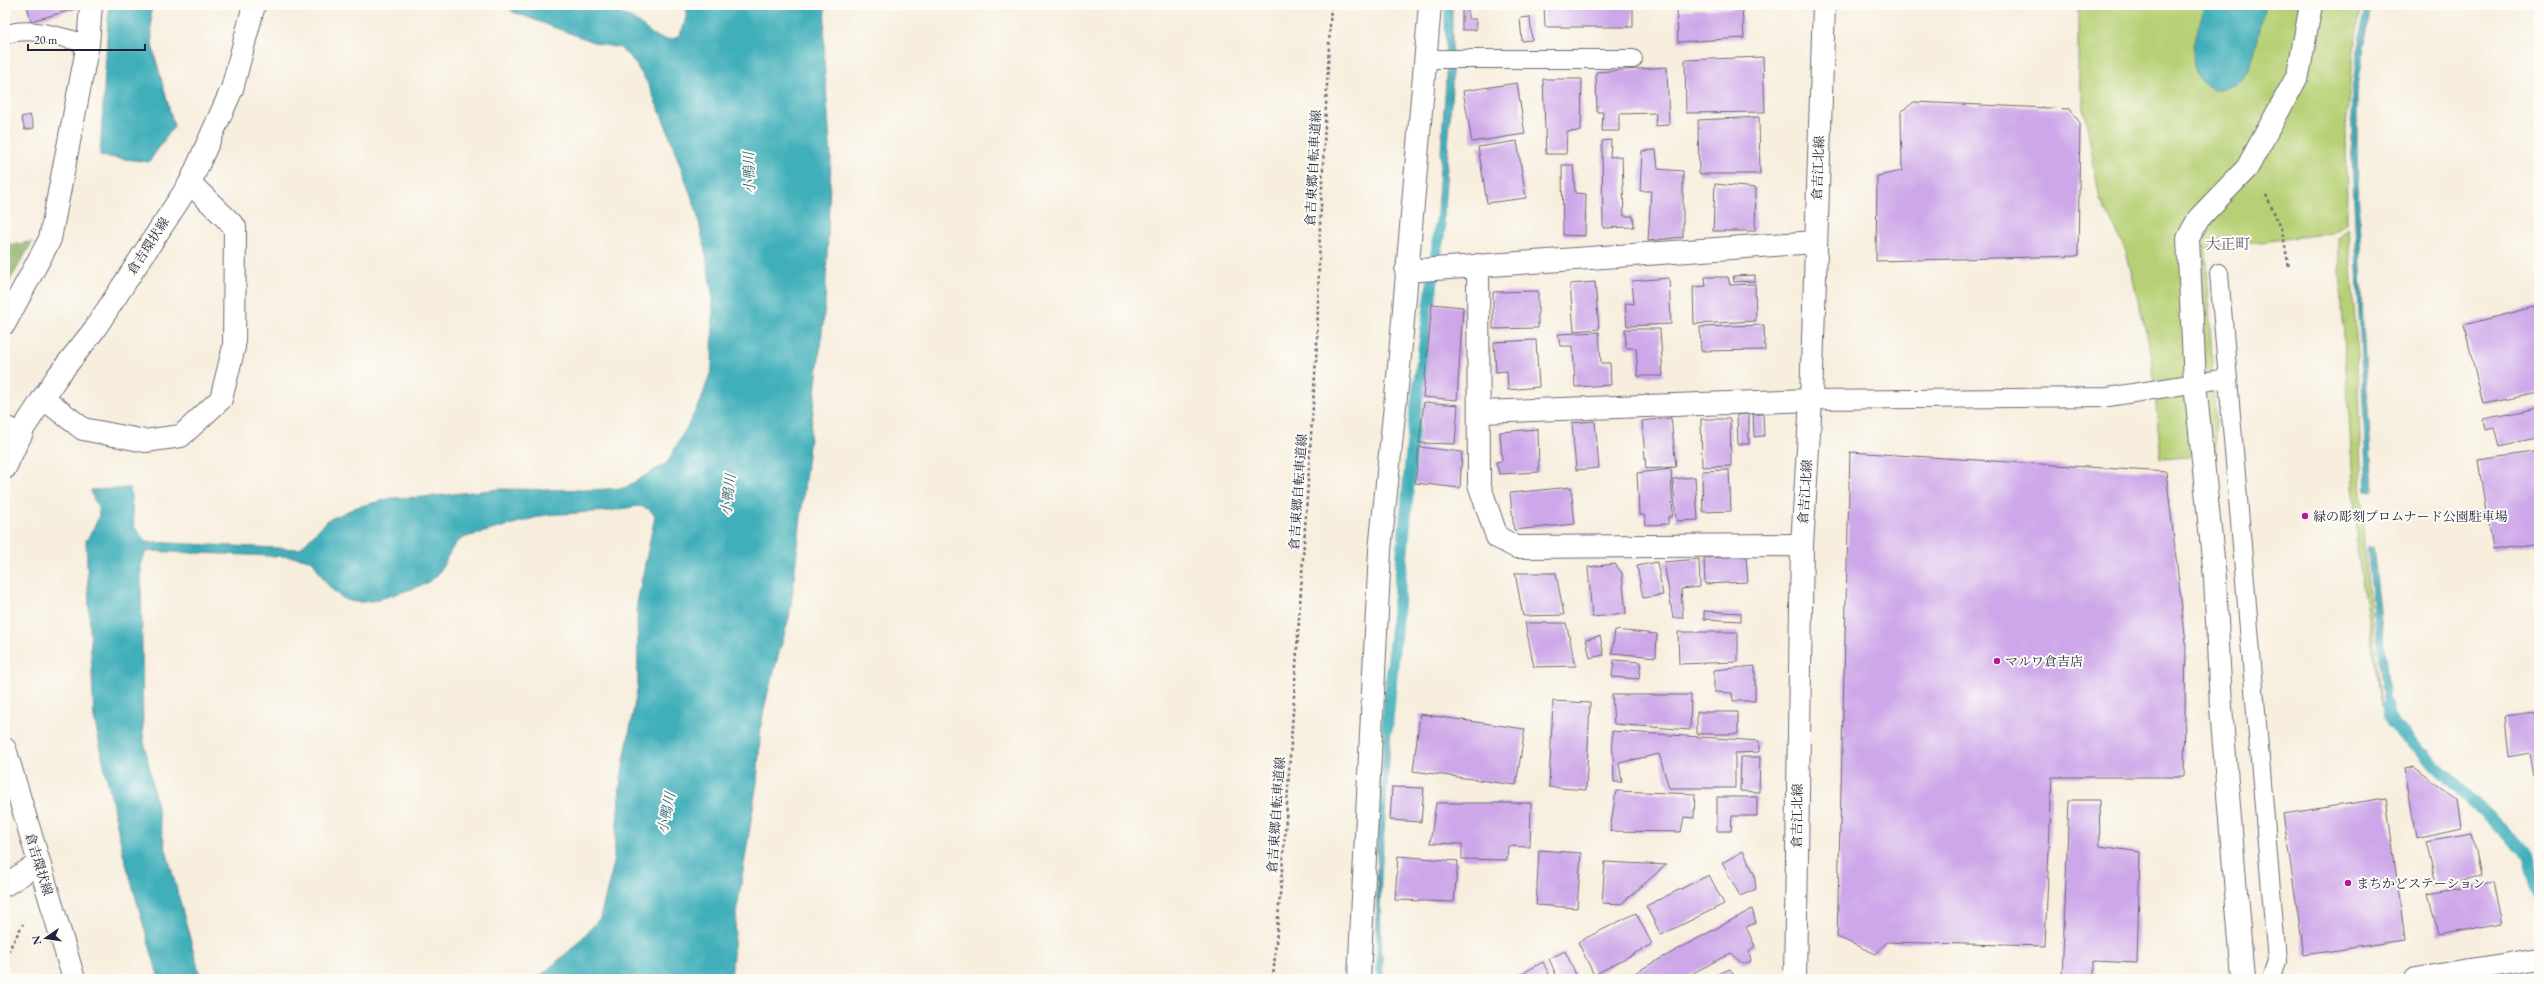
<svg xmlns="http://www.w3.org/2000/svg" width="2544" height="984" font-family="'EB Garamond','Noto Serif JP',serif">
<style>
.green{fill:#b7d075;stroke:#6c7958}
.forest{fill:#91b266;stroke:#5a6a50}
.water{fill:#3fafba;stroke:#30687a}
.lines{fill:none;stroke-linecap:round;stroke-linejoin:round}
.stream{stroke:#3fafba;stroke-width:12}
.building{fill:#cda7e9}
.service-casing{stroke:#6d6974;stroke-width:20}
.pedestrian-casing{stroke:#6d6974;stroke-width:24}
.minor-casing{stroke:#6d6974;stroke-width:24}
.tertiary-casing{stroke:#6d6974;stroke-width:24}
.secondary-casing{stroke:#6d6974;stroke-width:24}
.path{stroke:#6d6974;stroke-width:2.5;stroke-dasharray:3 3;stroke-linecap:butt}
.service{stroke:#fff;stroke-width:18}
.pedestrian{stroke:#fff;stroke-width:22}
.minor{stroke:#fff;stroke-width:22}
.tertiary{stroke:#fff;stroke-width:22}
.secondary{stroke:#fff;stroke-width:22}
.poi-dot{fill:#b5179e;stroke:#fdfcf7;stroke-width:1.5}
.labels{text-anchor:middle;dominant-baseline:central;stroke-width:4;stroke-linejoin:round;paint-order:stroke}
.street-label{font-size:13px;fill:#22223b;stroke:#fdfcf7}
.poi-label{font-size:13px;fill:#22223b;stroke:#fdfcf7;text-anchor:start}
.water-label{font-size:14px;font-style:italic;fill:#2f6174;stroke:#fdfcf7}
.quarter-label{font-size:15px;fill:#5e5178;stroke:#fdfcf7}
</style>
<rect width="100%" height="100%" fill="#fdfcf7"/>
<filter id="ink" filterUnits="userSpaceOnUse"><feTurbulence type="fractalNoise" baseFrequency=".025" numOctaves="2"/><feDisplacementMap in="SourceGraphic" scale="8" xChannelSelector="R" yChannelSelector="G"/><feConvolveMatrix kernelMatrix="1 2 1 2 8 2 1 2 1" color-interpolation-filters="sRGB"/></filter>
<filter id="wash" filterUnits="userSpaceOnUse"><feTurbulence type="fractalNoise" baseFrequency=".012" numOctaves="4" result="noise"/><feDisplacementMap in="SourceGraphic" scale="16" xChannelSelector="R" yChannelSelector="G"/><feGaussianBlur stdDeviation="0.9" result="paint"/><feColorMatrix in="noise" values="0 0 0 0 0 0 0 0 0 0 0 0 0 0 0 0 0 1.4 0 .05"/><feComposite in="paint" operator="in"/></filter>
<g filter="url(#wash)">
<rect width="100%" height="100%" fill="#f7eedd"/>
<path class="green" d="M2078 5H2361L2351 71 2346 127 2347 224 2332 233 2206 249 2217 455 2161 459 2151 352 2126 251 2100 200 2078 73Z
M2348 229 2356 334 2364 547 2381 706 2357 548 2338 239Z"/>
<path class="forest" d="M32 242 5 289V245Z"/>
<path class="water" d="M109 5H151L152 45 174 126 149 162 100 156Z
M505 5C547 5 590 0 629 17 643 24 658 45 675 38 685 33 686 15 688 5H825L824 57 831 158 825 305 790 614 768 692 761 724 757 783 737 909 731 979H537L576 945 600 918 613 867 621 777 638 685 637 603 655 516 649 509 639 506 608 511 545 515 463 538C447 548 447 565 435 577 425 586 411 589 399 593 352 609 338 607 313 561L297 557 146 551 141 565 143 737 164 842 201 979H159L123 853 94 718 86 541C90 533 100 520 99 511 98 503 91 498 91 490L130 488 134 526 146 542 299 549 328 520 357 507 392 498 425 497 500 489 587 490 624 488 667 463 700 403 712 368 713 300 706 256 697 212 666 126 647 82 632 59 620 48 599 44 513 12Z
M1445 5H1452V88L1442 242 1435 241 1446 80Z
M2205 5H2265C2261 22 2255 60 2246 73 2239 83 2232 88 2219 89 2213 90 2207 87 2203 83 2183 62 2199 29 2205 5Z
M2365 5H2371L2357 92V156L2363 324 2373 492 2367 491 2352 156V90Z
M2367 547H2373L2391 712 2390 721 2385 715Z
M1386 712 1392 713 1381 874 1380 909 1383 979H1377V843Z"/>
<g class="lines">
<path class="stream" d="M2387 704 2388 716 2393 724 2528 855 2539 897
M1387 728 1414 422 1440 226"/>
</g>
<g id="blocks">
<path class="building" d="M27 5H79V8L31 21Z
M1462 5H1468V19H1476V30H1462Z
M1544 5H1633V27H1545Z
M1742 8 1744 38 1678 42 1677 10Z
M1530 17 1532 40 1522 41 1520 18Z
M1763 57 1765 112 1686 113 1685 60Z
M1667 67 1669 125 1655 126 1656 113 1619 114V131H1602L1603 112H1597L1596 72Z
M1543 79H1582L1581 131 1567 132 1566 154H1546Z
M1517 83 1525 134 1472 142 1463 91Z
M1914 102 2070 109 2080 123 2078 256 1876 261 1877 176 1902 171 1901 112Z
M30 115 34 128 25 130 21 117Z
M1759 117 1760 174H1699L1698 120Z
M1611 140 1610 157 1622 156 1624 216H1633L1634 227 1603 228 1602 141Z
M1517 141 1526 198 1487 203 1478 147Z
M1656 150 1658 169 1683 171V237L1648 241 1651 191H1640L1642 151Z
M1562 165H1573L1575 193 1586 194 1585 236 1563 235Z
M1715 184 1756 188 1755 231H1713Z
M1755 275V281L1734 282 1733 276Z
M1705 277H1728L1730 285 1755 284 1756 321 1694 324 1693 287 1706 286Z
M1669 278 1671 324 1627 326 1625 303 1634 304 1632 281Z
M1595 282 1599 329 1574 331 1570 284Z
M1538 291V328L1493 329V292Z
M1432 304 1463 307 1457 400 1423 397Z
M2538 306 2539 393 2483 404 2464 325Z
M1764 325 1765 350 1701 351 1700 327Z
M1625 329H1660L1663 376H1638L1636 348H1626Z
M1599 332 1601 363H1610L1611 385 1575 387 1573 346H1560L1558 334Z
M1536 340 1539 387 1508 390 1507 371 1496 372 1494 342Z
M1424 402 1458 405 1455 444 1419 443Z
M2539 408V437L2500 446 2495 428 2485 430 2483 419Z
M1749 414V444H1738L1737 415Z
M1753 414H1763L1764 436 1754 437Z
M1671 418 1676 467 1646 469 1642 421Z
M1701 419H1730L1731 466 1702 467Z
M1595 421 1599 468 1576 470 1572 423Z
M1538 429 1539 472 1499 474 1496 462 1502 461 1500 432Z
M1419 447 1462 452 1460 488 1415 483Z
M2539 451V543L2492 550 2478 460Z
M1850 452 2166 472 2186 643 2184 777H2052L2045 946 1887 942 1876 954 1837 937Z
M1671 469 1673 516 1668 517V524L1646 525 1644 515H1639L1637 473Z
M1729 470 1731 511 1703 512 1702 471Z
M1695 477 1698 520 1676 521 1673 479Z
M1571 487 1575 524 1514 530 1510 493Z
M1746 556 1748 582 1705 584 1704 558Z
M1699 559 1700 587 1681 589 1683 618H1673L1664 562Z
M1657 562 1663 595 1643 598 1637 566Z
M1615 564 1622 573 1626 614 1592 617 1588 567Z
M1515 573H1556L1564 615 1523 616Z
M1704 611 1741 613V621L1704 619Z
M1525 623H1566L1576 666 1534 667Z
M1615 630 1657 634 1656 657 1612 653Z
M1678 632H1738V662L1679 664Z
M1600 636 1604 655 1590 658 1586 639Z
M1614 660 1641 662 1639 679 1612 677Z
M1755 666V701H1733L1732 693 1714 692V670Z
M1612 695H1691L1690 730 1614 724Z
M1553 701 1590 703 1586 790 1549 787Z
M1697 712H1738V734H1697Z
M2539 712V806H2538L2529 753 2509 757 2505 717Z
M1420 714 1525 729 1516 785 1413 771Z
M1612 731 1759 741V752L1735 753V788H1669L1659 754 1619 763 1622 782H1614Z
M1741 757H1760L1759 792 1740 791Z
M2414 767 2457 800 2461 828 2416 838 2405 769Z
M1392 787 1424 788 1421 822 1390 820Z
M1616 791 1695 794 1694 818 1684 817 1681 832 1610 831Z
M1717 797H1757V816H1732L1731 831H1717Z
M2386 798 2405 940 2304 955 2283 814Z
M2069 800H2099L2100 846 2140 852 2137 963 2094 961V979H2062Z
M1436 803H1531L1530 847 1508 846 1507 860 1462 859V844L1430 843Z
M2472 833 2481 875 2436 885 2426 841Z
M1539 850 1581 853 1577 908 1536 905Z
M1743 851 1754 873 1756 889 1740 896 1722 863Z
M1398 856 1458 861 1454 902 1395 900Z
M1605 862 1666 865 1621 904 1602 903Z
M1709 875 1724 904 1661 935 1646 906Z
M2493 882 2502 923 2438 935 2428 893Z
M1752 909 1756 923 1746 927 1755 946 1749 951 1751 961 1743 964 1731 953 1682 979H1639L1636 972Z
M1636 913 1652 944 1594 975 1578 942Z
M1565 951 1578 979H1558L1549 959Z
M1543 962 1551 979H1512Z
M1730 969 1736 979H1706Z"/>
</g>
</g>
<g filter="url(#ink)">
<use href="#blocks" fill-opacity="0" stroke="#6d6974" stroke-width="1"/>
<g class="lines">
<g class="service-casing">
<path id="service" d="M5 35C31 25 62 38 88 44
M1425 59H1633
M2219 273 2277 961 2271 979
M1811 400 2108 397 2228 378"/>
</g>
<g class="pedestrian-casing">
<path id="pedestrian" d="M2243 979 2221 708 2215 578 2195 383 2188 238 2199 218 2247 168 2298 75 2311 5"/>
</g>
<g class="minor-casing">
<path id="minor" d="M1478 265 1479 484 1497 537 1516 547 1802 545
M1406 271 1815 242
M5 323 50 239 88 44 91 5
M43 398 83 429 145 441 181 436 221 399 234 347 235 227 190 183
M1480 412 1811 400
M5 427 21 435
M5 885 38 864
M1359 979 1380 550 1399 367 1430 5"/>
</g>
<g class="tertiary-casing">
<path id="tertiary" d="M2416 979 2539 959"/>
</g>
<g class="secondary-casing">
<path id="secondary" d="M5 468 23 429 57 377 94 330 190 183 232 89 254 5
M5 749 74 979
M1795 979 1802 545 1811 400 1824 5"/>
</g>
<path class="path" d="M2266 195 2282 230 2289 268
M5 957 23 924
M1273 979 1285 834 1317 344 1320 226 1331 5"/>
<use href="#service" class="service"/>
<use href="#pedestrian" class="pedestrian"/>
<use href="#minor" class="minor"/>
<use href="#tertiary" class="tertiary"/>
<use href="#secondary" class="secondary"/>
</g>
</g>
<g class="poi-dot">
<circle cx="2305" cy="516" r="4"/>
<circle cx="1997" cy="661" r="4"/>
<circle cx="2348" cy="883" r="4"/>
</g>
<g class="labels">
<g class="street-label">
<text transform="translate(1313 168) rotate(-87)">倉吉東郷自転車道線</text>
<text transform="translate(1818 168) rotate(-88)">倉吉江北線</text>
<text transform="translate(148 246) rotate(-57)">倉吉環状線</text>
<text transform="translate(1298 492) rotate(-86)">倉吉東郷自転車道線</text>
<text transform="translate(1805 492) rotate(-86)">倉吉江北線</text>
<text transform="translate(1276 815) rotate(-86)">倉吉東郷自転車道線</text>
<text transform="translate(1797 816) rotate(-89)">倉吉江北線</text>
<text transform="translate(39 864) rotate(73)">倉吉環状線</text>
</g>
<g class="poi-label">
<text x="2313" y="516">緑の彫刻プロムナード公園駐車場</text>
<text x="2005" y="661">マルワ倉吉店</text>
<text x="2356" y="883">まちかどステーション</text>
</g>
<g class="water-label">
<text transform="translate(749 173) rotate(-92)">小鴨川</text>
<text transform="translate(728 495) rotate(-83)">小鴨川</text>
<text transform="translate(666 813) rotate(-78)">小鴨川</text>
</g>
<g class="quarter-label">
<text x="2228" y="243">大正町</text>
</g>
</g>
<rect width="2544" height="984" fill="none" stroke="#fdfcf7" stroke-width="20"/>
<g transform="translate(46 938) rotate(257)" stroke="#fdfcf7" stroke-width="3" paint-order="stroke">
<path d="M0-3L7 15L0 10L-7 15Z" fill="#22223b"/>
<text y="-6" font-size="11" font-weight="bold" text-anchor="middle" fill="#22223b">N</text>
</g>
<path d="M28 44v6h117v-6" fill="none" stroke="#22223b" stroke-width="2"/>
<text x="34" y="44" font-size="12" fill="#22223b" stroke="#fdfcf7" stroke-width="3" paint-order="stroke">20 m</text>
</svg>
